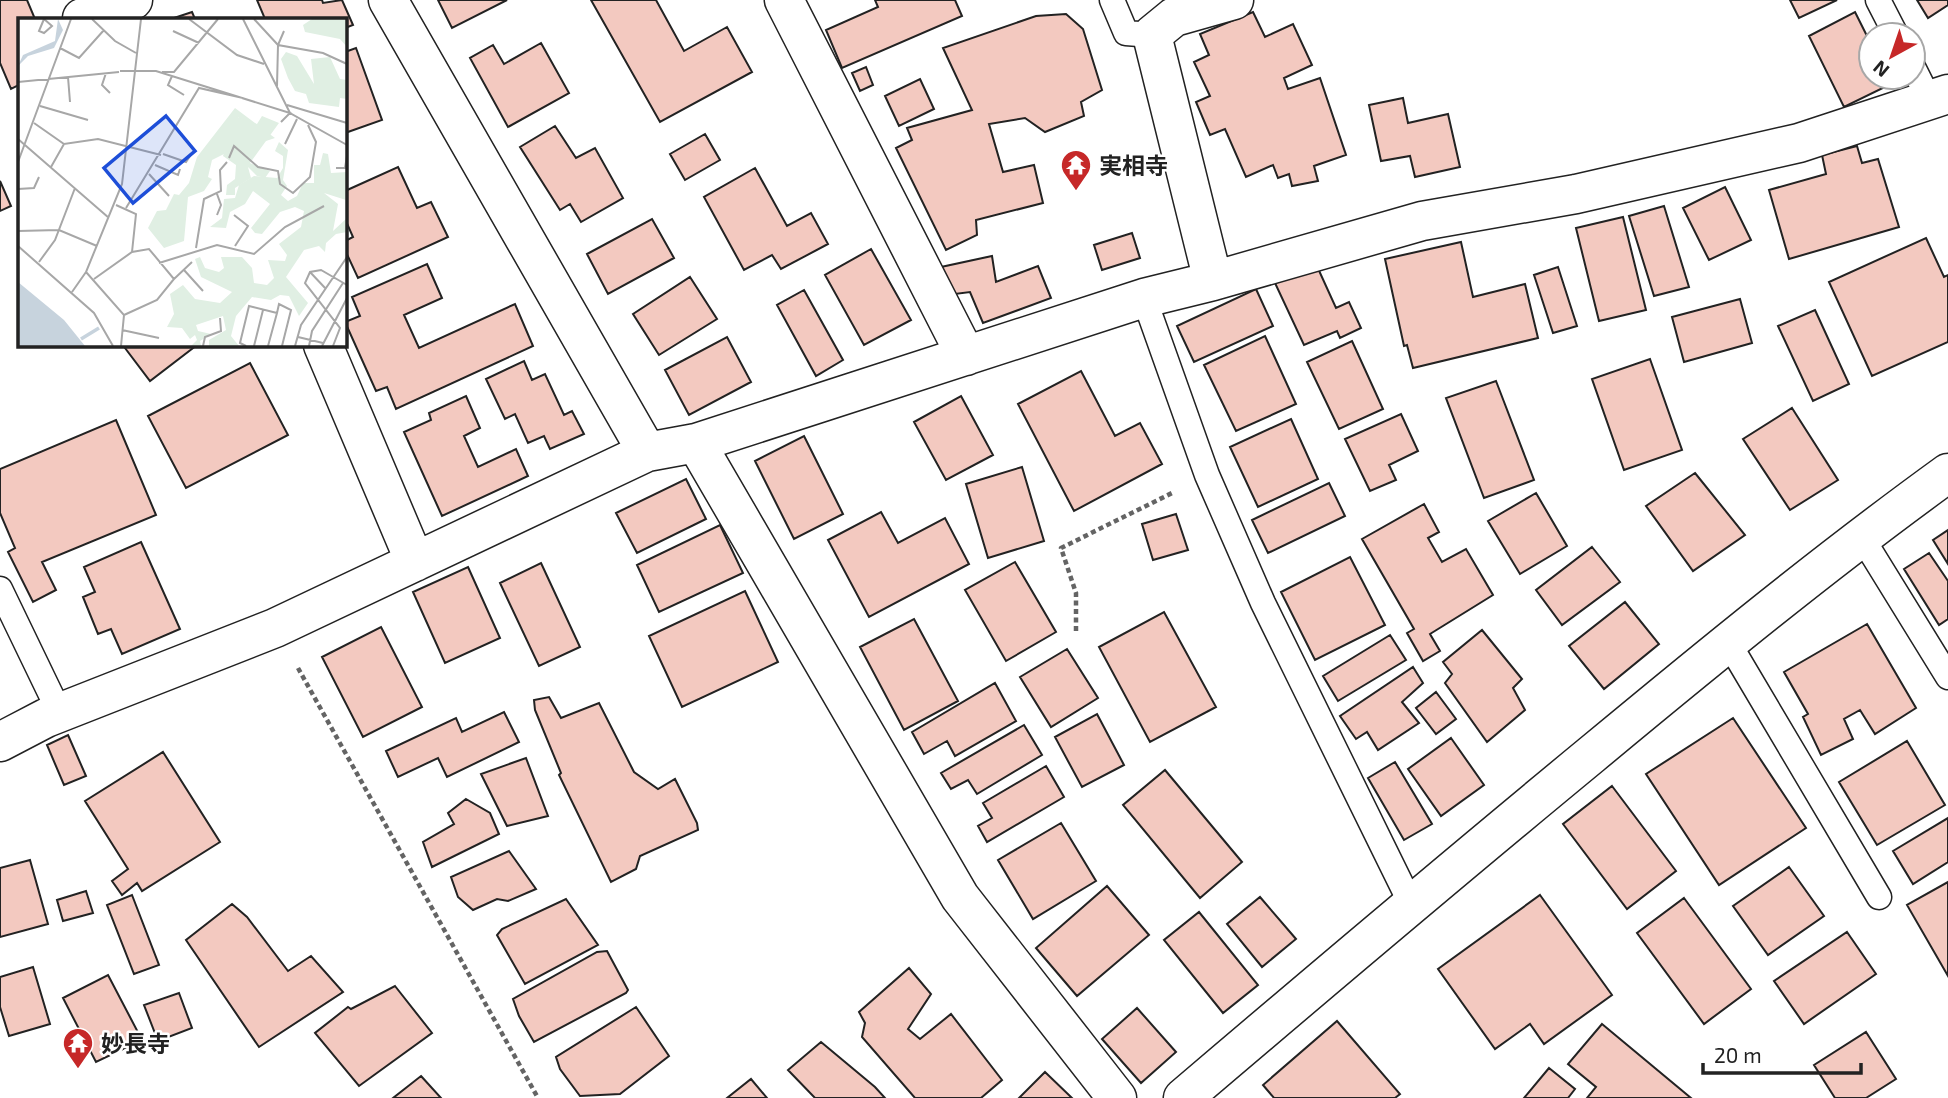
<svg xmlns="http://www.w3.org/2000/svg" width="1948" height="1098" font-family="'Exo 2','Noto Sans JP',sans-serif">
<style>
.building{fill:#f3c9c0;stroke:#222;stroke-width:2}
.lines{fill:none;stroke-linecap:round;stroke-linejoin:round}
.lane-casing{stroke:#222;stroke-width:27}
.street-casing{stroke:#222;stroke-width:41}
.secondary-casing{stroke:#222;stroke-width:41}
.path{stroke:#646464;stroke-width:4.5;stroke-dasharray:5 3.5;stroke-linecap:butt}
.lane{stroke:#fff;stroke-width:24}
.street{stroke:#fff;stroke-width:38}
.secondary{stroke:#fff;stroke-width:38}
.labels{text-anchor:middle;dominant-baseline:central;stroke-width:5;stroke-linejoin:round;paint-order:stroke}
.poi-label{font-size:23px;font-weight:bold;fill:#222;stroke:#fff;text-anchor:start}
.inset-river{fill:none;stroke:#c7d3dd;stroke-width:3.5}
.inset-road{fill:none;stroke:#a7a7a7;stroke-width:2}
.view{fill:#1d4ed8;fill-opacity:0.15;stroke:#1d4ed8;stroke-width:3.5}
.inset-edge{fill:none;stroke:#222;stroke-width:3.5}
</style>
<rect width="100%" height="100%" fill="#fff"/>
<path class="building" d="M0 0H27L35 19H19V85L11 89 0 63Z
M257 0H322L323 3 342 0 353 25 345 28V19H265Z
M438 0H507L452 28Z
M591 0H656L684 51 727 27 752 72 660 122Z
M875 0H955L962 16 842 68 826 30 878 7Z
M1790 0H1837L1799 18Z
M1917 0H1948V5L1928 18Z
M192 12 195 19H171Z
M1253 12 1265 37 1293 24 1312 65 1284 78 1288 89 1320 78 1346 155 1314 166 1318 181 1292 186 1289 174 1278 178 1273 165 1246 177 1225 129 1210 135 1196 102 1210 96 1194 62 1209 55 1200 34Z
M1855 12 1871 44V77H1888L1891 84 1844 107 1809 36Z
M1066 14 1083 29 1102 90 1081 102 1084 116 1045 132 1025 118 989 124 1003 172 1034 165 1043 203 976 220 977 235 946 250 896 148 912 140 907 128 972 110 943 48 1036 16Z
M541 43 569 93 508 127 470 58 493 45 504 64Z
M356 48 382 120 345 133V52Z
M866 67 873 85 860 91 852 73Z
M920 79 934 109 899 126 885 96Z
M1403 98 1408 123 1448 114 1460 167 1415 177 1410 156 1381 161 1369 105Z
M555 126 576 158 595 148 623 198 581 222 570 204 560 210 520 147Z
M705 134 720 160 685 180 670 154Z
M1857 146 1862 163 1878 159 1899 227 1789 259 1769 190 1826 174 1822 155Z
M398 167 417 208 431 202 448 237 358 278 345 250V241L353 237 345 219V191Z
M755 168 787 226 811 213 828 244 781 269 772 255 744 270 704 197Z
M0 181 11 206 0 211Z
M1725 187 1751 240 1709 260 1683 208Z
M1664 206 1689 287 1654 296 1629 216Z
M1623 217 1646 310 1599 321 1576 228Z
M652 219 674 258 608 294 587 254Z
M1132 233 1140 258 1102 270 1094 245Z
M1926 238 1944 277 1948 275V342L1872 376 1829 282Z
M1461 242 1473 297 1525 284 1538 338 1413 368 1407 345 1404 346 1385 259Z
M871 249 911 320 864 345 825 275Z
M992 256 996 282 1038 266 1051 298 983 323 970 292 955 294 941 267Z
M427 264 442 298 404 315 419 348 515 304 533 346 396 409 387 387 376 391 345 322 360 316 352 297Z
M1316 264 1336 308 1349 302 1361 328 1340 338 1337 331 1304 345 1275 283Z
M1558 267 1577 326 1553 333 1534 275Z
M690 277 717 319 659 355 633 314Z
M1256 289 1273 326 1194 362 1177 326Z
M804 290 843 360 816 376 777 305Z
M1740 299 1752 343 1684 362 1672 317Z
M1815 310 1849 384 1813 401 1778 326Z
M1265 336 1296 404 1236 431 1204 365Z
M727 337 751 382 689 415 665 370Z
M1352 341 1383 409 1339 429 1307 362Z
M129 345H197L150 381 125 348Z
M1650 359 1682 450 1624 470 1592 379Z
M524 361 532 380 545 374 564 415 572 411 584 434 550 449 544 436 528 443 515 414 505 419 486 379Z
M250 363 288 435 186 488 148 416Z
M1081 371 1115 436 1140 423 1162 464 1074 511 1018 404Z
M1496 381 1534 480 1484 498 1446 398Z
M466 396 480 428 464 436 478 467 516 449 528 476 442 516 404 432 431 420 429 413Z
M961 396 993 455 946 480 914 422Z
M1792 408 1838 480 1790 510 1743 439Z
M1401 414 1418 451 1389 465 1396 480 1370 491 1345 439Z
M1291 419 1318 479 1258 507 1230 447Z
M116 420 156 515 42 562 56 590 33 602 8 552 15 548 0 513V469Z
M804 436 843 514 794 539 755 461Z
M1022 467 1044 541 988 558 966 484Z
M1695 473 1745 535 1693 571 1646 506Z
M686 479 706 519 637 553 616 513Z
M1329 483 1345 516 1268 553 1252 520Z
M1536 493 1567 546 1520 574 1488 521Z
M1424 504 1439 532 1428 538 1442 562 1466 549 1493 595 1430 634 1440 651 1423 661 1407 633 1414 629 1362 539Z
M881 512 898 543 945 518 969 564 869 617 828 540Z
M1176 514 1188 550 1153 560 1142 524Z
M720 525 743 573 659 612 637 565Z
M1948 530V564L1933 540Z
M141 542 180 629 122 654 111 629 98 634 83 597 95 592 84 567Z
M1592 547 1620 582 1562 625 1536 590Z
M1929 553 1948 581V619L1939 625 1904 569Z
M1350 557 1385 625 1315 660 1281 592Z
M1015 562 1056 632 1006 661 965 590Z
M541 563 580 647 539 666 500 583Z
M468 567 500 638 445 663 413 592Z
M745 591 778 662 682 707 649 636Z
M1625 602 1659 644 1604 689 1569 646Z
M1164 612 1216 707 1150 742 1099 647Z
M914 619 958 701 904 730 860 647Z
M1867 624 1916 708 1875 734 1860 710 1844 719 1853 739 1821 755 1803 717 1808 714 1784 672Z
M381 627 422 707 363 737 322 657Z
M1482 630 1522 679 1513 688 1525 710 1487 742 1445 683 1452 674 1443 662Z
M1390 635 1406 660 1338 701 1323 676Z
M1067 649 1098 698 1051 727 1020 677Z
M1413 667 1423 683 1402 702 1419 723 1378 750 1367 732 1356 739 1340 716Z
M995 683 1016 721 955 756 947 741 924 754 912 732Z
M1436 692 1456 719 1436 734 1416 708Z
M549 697 561 718 599 703 634 772 658 789 675 779 697 823 698 830 640 856 636 869 611 882 559 775 561 773 535 710 534 700Z
M504 712 519 742 447 777 438 758 398 777 386 751 456 718 462 732Z
M1097 714 1124 765 1082 787 1055 737Z
M1733 718 1806 828 1719 885 1646 774Z
M1024 725 1042 755 977 794 968 780 951 789 941 773Z
M68 735 86 776 64 785 47 745Z
M1451 738 1484 785 1441 816 1408 769Z
M1907 741 1945 805 1877 845 1839 782Z
M163 752 220 842 142 891 137 883 122 895 112 881 128 869 85 801Z
M526 758 548 816 507 826 481 774Z
M1395 762 1432 824 1404 840 1368 778Z
M1046 766 1064 797 987 842 978 826 992 818 983 803Z
M1165 770 1242 862 1200 898 1123 805Z
M1612 786 1676 871 1627 909 1563 824Z
M466 799 490 813 499 834 432 867 423 842 454 824 448 813Z
M1948 818V862L1913 884 1893 851Z
M1061 823 1096 881 1033 919 998 860Z
M509 851 536 889 508 901 497 899 473 910 458 897 451 877Z
M30 860 48 924 0 937V868Z
M1789 867 1824 916 1768 955 1733 906Z
M1948 882V976L1907 905Z
M1107 886 1149 935 1077 996 1036 948Z
M86 891 93 913 63 921 57 900Z
M132 895 159 965 134 974 107 905Z
M1540 895 1612 995 1544 1044 1530 1024 1495 1049 1438 969Z
M1260 897 1296 939 1262 967 1227 924Z
M1684 898 1751 989 1704 1024 1637 933Z
M566 899 598 945 525 984 497 935 502 929Z
M232 904 247 917 288 971 311 956 343 992 259 1047 186 940Z
M1199 912 1258 985 1223 1013 1164 940Z
M1847 932 1876 974 1804 1024 1774 981Z
M607 951 628 990 626 993 534 1042 519 1016 513 999 597 952Z
M33 967 50 1024 9 1036 0 1007V977Z
M909 968 931 994 908 1029 920 1039 951 1014 1002 1080 981 1098H915L862 1037 865 1023 859 1012Z
M108 975 142 1040 96 1062 63 998Z
M395 986 432 1033 359 1086 315 1033 348 1007 351 1009Z
M179 993 192 1028 158 1041 144 1005Z
M636 1007 669 1056 620 1094 580 1096 560 1069 556 1057Z
M1137 1008 1176 1052 1141 1083 1102 1039Z
M1337 1021 1400 1094 1395 1098H1274L1263 1085Z
M1602 1024 1691 1098H1587L1596 1087 1568 1064Z
M1866 1032 1896 1079 1866 1098H1835L1814 1065Z
M821 1042 875 1087 885 1098H815L788 1070Z
M1549 1068 1575 1089 1568 1098H1524Z
M1045 1072 1072 1098H1019Z
M421 1076 441 1098H393Z
M751 1079 767 1098H727Z"/>
<g class="lines">
<g class="lane-casing">
<path id="lane" d="M1112 0 1126 33 1152 35
M1878 0 1896 35
M1913 67 1930 101
M1144 298 1207 475 1263 603 1411 904
M1861 536 1948 677
M0 589 54 701 46 718
M1728 642 1879 897"/>
</g>
<g class="street-casing">
<path id="street" d="M388 0 647 452
M784 0 966 356
M82 18 133 0
M1213 281 1152 35 1174 17 1234 0
M323 345 415 562
M696 443 960 897 1117 1098
M0 742 46 718 275 628 647 452 696 443 1144 298 1213 281 1422 221 1576 194 1799 143 1948 94"/>
</g>
<g class="secondary-casing">
<path id="secondary" d="M1183 1098C1318 983 1454 868 1591 755 1708 658 1825 562 1948 473"/>
</g>
<path class="path" d="M1076 631V593L1061 548 1172 493
M298 668 538 1098"/>
<use href="#lane" class="lane"/>
<use href="#street" class="street"/>
<use href="#secondary" class="secondary"/>
</g>
<defs>
<g id="temple-pin" transform="scale(1.575)"><path d="M0 17L-7.5 6A9.5 9.5 0 1 1 7.5 6Z" fill="#c62828" stroke="#fff"/><path d="M0-6L5-2H3V0L6.5 2.5H4V6H1.5V3h-3V6H-4V2.5H-6.5L-3 0V-2H-5Z" fill="#fff"/></g>
</defs>
<g fill-rule="evenodd">
<use href="#temple-pin" x="1076" y="165"/>
<use href="#temple-pin" x="78" y="1043"/>
</g>
<g class="labels">
<g class="poi-label">
<text x="1099" y="165">実相寺</text>
<text x="101" y="1043">妙長寺</text>
</g>
</g>
<g transform="translate(18 18)">
<rect width="329" height="329" fill="#fff"/>
<path d="M294 1H329V29L322 21 287 14 285 7ZM268 34 279 38 296 66 293 41 312 39 322 61 329 62V81L322 80 321 89 291 85 288 76 277 73 270 60 263 41ZM217 90 257 120 245 124 220 99 206 136 194 142 190 159 194 161 186 173 170 179 166 223 146 230 130 210 139 193 148 192 156 176 161 177 171 165 179 139ZM261 124 270 132 265 162 269 168 263 177 270 183 279 178 285 165H296V147H302L305 135 310 136 313 155 329 154V195L328 182 306 175 320 186 315 213 329 200V214L318 216 308 225 307 234 301 228 286 232 268 259 290 285 281 298 271 278 262 277 253 282 234 279 218 298 213 318 221 328H191V322L208 312 205 298 178 307 180 313 193 316 182 323 183 328H173L179 322 177 317 172 321 164 310 149 309 156 296 152 276 165 267 177 281 202 285 214 274 183 259 177 241 182 239 187 250 201 254 206 250 203 239H224L234 250 236 265 249 267 256 260 250 242 267 243 269 237 261 226 283 209 286 193 277 189 262 194 244 216 237 215 233 210 252 186 235 173 227 186 212 194 208 210 192 209 204 200 206 181 217 180 221 167 236 158 259 160 265 150V138L257 133Z" fill="#e0efe3"/>
<path d="M217 98 239 106 244 98 261 105 232 145 252 153 247 160 239 158 230 149 233 160 217 170V177H208L209 167 217 161 218 147 205 138Z" fill="#e0efe3"/>
<path d="M40 1 45 12 36 30 10 38 0 48 5 37 37 23ZM0 264 46 302 67 328H0Z" fill="#c7d3dd"/>
<path class="inset-river" d="M63 321 81 310"/>
<path class="inset-road" d="M26 1 34 8 26 15 21 13 26 1M74 1 97 23 118 35M171 1 219 37 246 46M225 1 272 95 329 127M236 1 260 27 305 35 329 46M155 13 181 25M42 30 61 40 86 12M102 53H138L272 95 263 104M144 54H156L200 1M88 55 84 67 92 75M154 58 150 67 166 77M50 59 52 84M0 64 101 54M259 68 260 27 266 13M269 87 329 105M22 88 70 102M16 105 46 126 80 121 143 137M0 121 91 200M267 126 279 101M145 136 168 144 174 135M211 140 216 128 240 149 260 153 262 166 275 175 292 159 298 124 290 107M0 144 53 1M137 147 160 157 162 151M33 149 46 126M318 150H327L329 138M131 156 151 178M0 171 16 170 21 159M98 187 118 196 114 234M108 190 181 70 225 80M199 197 203 187 199 176M216 197 230 208 217 228M0 213 41 212 79 228M0 228 76 295 95 328M178 230 186 181 203 173 202 152 209 144M21 244 37 222 57 170M141 245 199 227 236 236 267 209 306 188M166 252 185 273M292 254 308 271M76 261 114 234 131 231 156 261 139 282 106 297M156 261 174 244M54 274 68 254M104 312 141 320M280 319 305 325M103 328 106 297 68 254 104 166 123 1M185 328 187 319 203 313 202 300M228 328 222 325 231 288 259 295 261 286 273 292 264 328M236 328 245 292M250 328 259 295M277 328 283 307 329 239M291 328 294 313 325 265M304 328 329 280M315 328 322 310 287 265 292 254 303 252 329 267"/>
<path class="view" d="M148 98 177 133 115 185 86 150Z"/>
<rect width="329" height="329" class="inset-edge"/>
</g>
<g transform="translate(1892 56) rotate(220)"><circle r="33" fill="#ffffff" stroke="#a7a7a7" stroke-width="2"/>
<path d="M0-5L12 26L0 18L-12 26Z" fill="#c62828"/>
<text y="-10" font-size="19" font-weight="bold" text-anchor="middle" fill="#222222">N</text>
</g>
<path d="M1703 1063v10h158v-10" fill="none" stroke="#222222" stroke-width="3.5"/>
<text x="1714" y="1063" font-size="21" fill="#222222" stroke="#ffffff" stroke-width="5" paint-order="stroke">20 m</text>
</svg>
